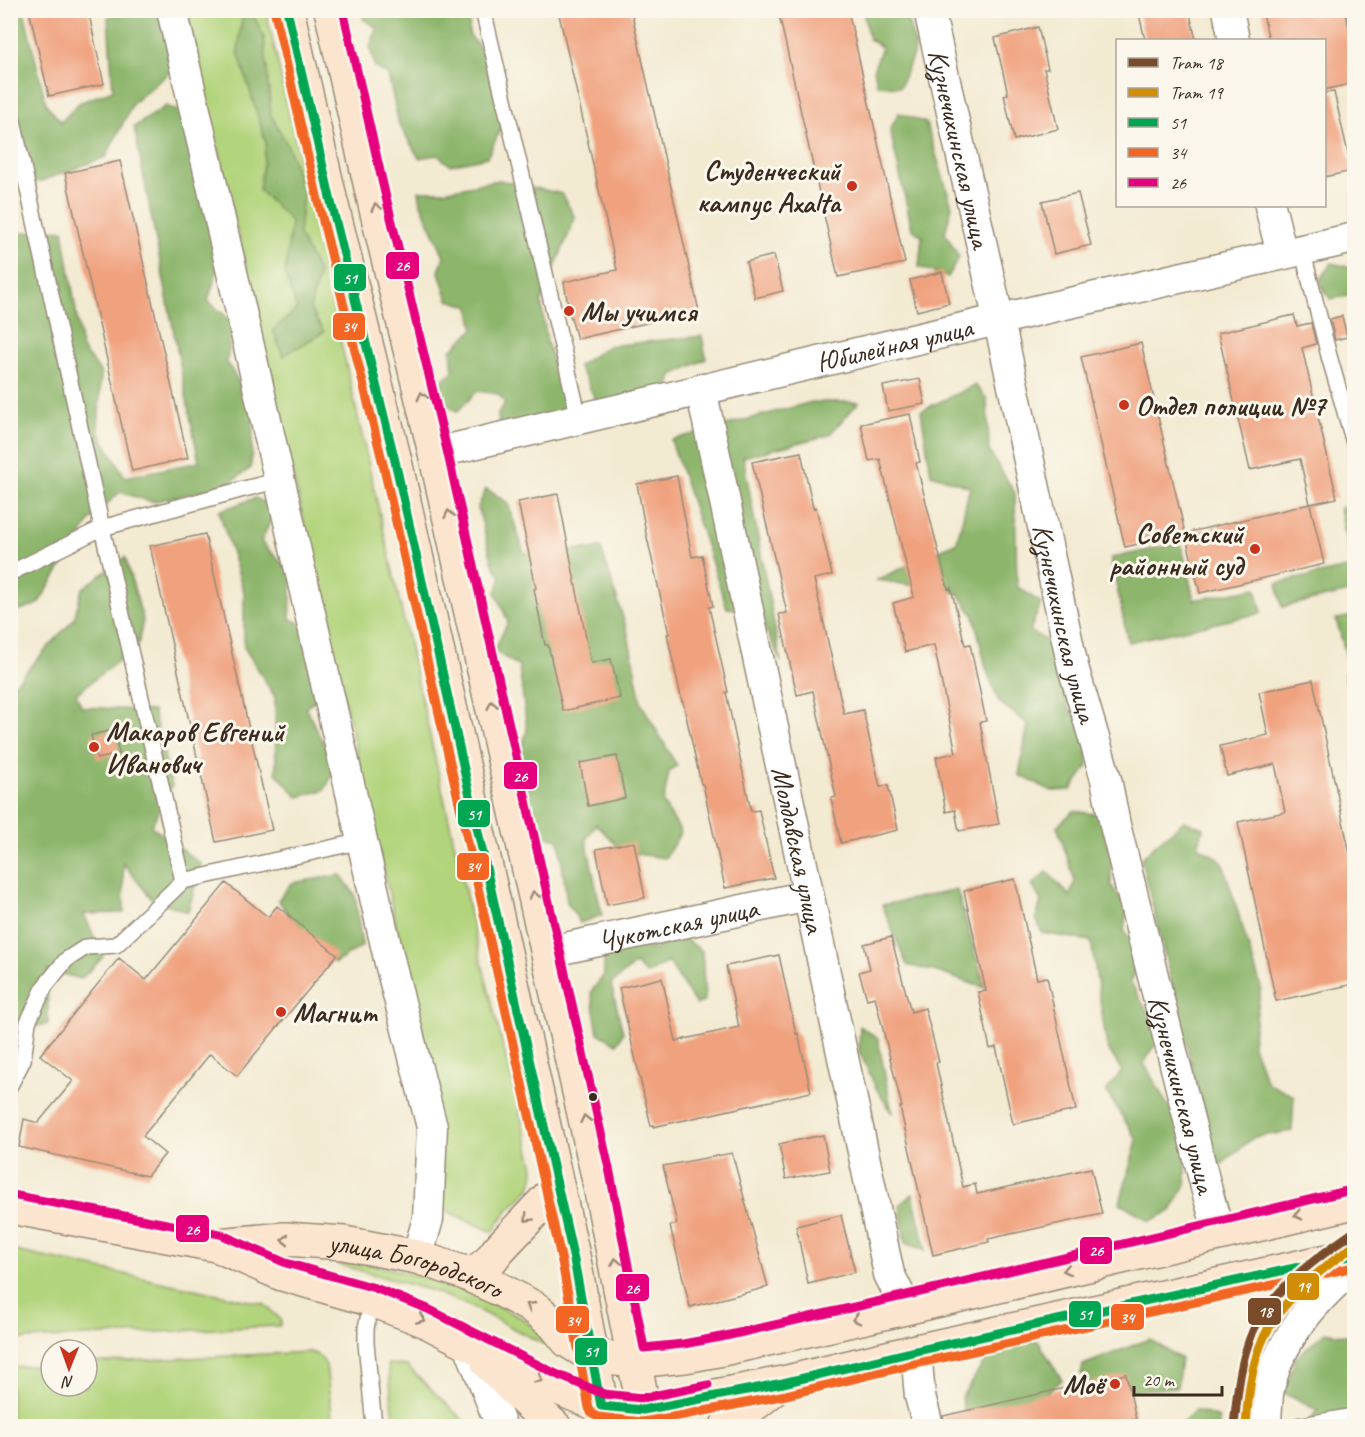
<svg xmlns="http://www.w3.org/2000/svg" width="1365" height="1437" font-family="Caveat,sans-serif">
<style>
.green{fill:#b2d47c;stroke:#767f4d;stroke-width:1.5}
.forest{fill:#8db66c;stroke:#647045;stroke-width:1.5}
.building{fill:#f0a27f}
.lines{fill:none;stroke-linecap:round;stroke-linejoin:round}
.lane-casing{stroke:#978a78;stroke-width:18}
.street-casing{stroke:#978a78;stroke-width:33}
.secondary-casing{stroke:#978a78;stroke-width:36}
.lane{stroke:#fff;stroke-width:15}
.street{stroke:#fff;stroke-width:30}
.secondary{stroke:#fce5cf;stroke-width:33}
.bus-1-casing{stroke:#fbf7ec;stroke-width:14}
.bus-2-casing{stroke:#fbf7ec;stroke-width:14}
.bus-3-casing{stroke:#fbf7ec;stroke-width:14}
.bus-1{stroke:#00a651;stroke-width:9}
.bus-2{stroke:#f26522;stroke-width:9}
.bus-3{stroke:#e5007d;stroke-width:9}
.tram-1-casing{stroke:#fbf7ec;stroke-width:14}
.tram-2-casing{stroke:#fbf7ec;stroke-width:14}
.tram-1{stroke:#7a4b2a;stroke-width:9}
.tram-2{stroke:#d18d06;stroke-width:9}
.oneway{stroke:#9c8876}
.poi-dot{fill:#c8321e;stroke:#fbf7ec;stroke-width:2}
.bus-dot{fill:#3b2a1e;stroke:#fbf7ec;stroke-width:2}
.labels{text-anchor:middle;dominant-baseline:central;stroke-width:6;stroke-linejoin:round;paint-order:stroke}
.street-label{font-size:28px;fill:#3b2a1e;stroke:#fbf7ec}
.poi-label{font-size:28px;font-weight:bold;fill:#3b2a1e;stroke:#fbf7ec;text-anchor:start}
.line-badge{stroke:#fbf7ec;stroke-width:2}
.badge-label{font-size:16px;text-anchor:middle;font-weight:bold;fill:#fff}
</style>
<rect width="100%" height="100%" fill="#fbf7ec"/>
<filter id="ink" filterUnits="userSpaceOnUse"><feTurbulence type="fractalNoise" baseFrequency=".0167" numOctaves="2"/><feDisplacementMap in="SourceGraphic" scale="12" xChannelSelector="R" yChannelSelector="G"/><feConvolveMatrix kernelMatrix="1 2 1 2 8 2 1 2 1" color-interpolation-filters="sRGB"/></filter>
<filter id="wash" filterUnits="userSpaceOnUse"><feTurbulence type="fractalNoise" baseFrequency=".008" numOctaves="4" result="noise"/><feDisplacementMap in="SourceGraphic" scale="24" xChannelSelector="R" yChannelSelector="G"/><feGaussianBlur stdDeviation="1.35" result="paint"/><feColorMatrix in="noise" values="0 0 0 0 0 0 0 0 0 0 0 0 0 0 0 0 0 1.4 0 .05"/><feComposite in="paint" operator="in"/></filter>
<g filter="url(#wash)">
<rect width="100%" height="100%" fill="#f3ead2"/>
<path class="green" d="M187 11H266L477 944 534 1168C533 1193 525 1192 510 1208 503 1215 498 1224 493 1232L444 1210 423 1036 404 959Z
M1354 671V720L1344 673Z
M11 1250 264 1304 280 1319 281 1323 279 1326H275L11 1340Z
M339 1258 381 1266 436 1280 476 1295 520 1317 552 1342 550 1345 543 1344 472 1307 432 1291 340 1265 338 1260Z
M309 1352C318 1354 322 1357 326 1365L333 1426H11V1367L51 1365V1386H87V1363Z
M388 1364 407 1366 469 1426H395Z"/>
<path class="forest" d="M11 11H24L46 104 61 122 79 103 113 90 108 17 129 11H167L177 66 133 103 106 157 39 182 11 170Z
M234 11H251L264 37 271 115 289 148 303 193 299 235 319 273 310 309 324 332 283 356 273 330 297 309 285 275 291 221 259 190 266 143 238 52 242 17Z
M365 11H470L469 34 486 55 502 127 487 157 450 165 437 155 419 158 399 124 388 75 375 67 370 47 377 28 363 19Z
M903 11 905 13 916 47 900 87 877 85 874 68 882 47 869 39 863 11Z
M166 106 191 116 222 254 208 301 233 322 227 362 254 409 251 468 224 486 152 502 120 492 91 519 38 604 11 613 10 240 17 233 63 230 82 349 101 373 98 431 125 477 199 462 134 127Z
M899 113 926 123 952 206 945 233 959 257 948 277 919 267 922 236 912 229 890 130Z
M499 180 562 194 575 218 541 302 547 342 567 411 499 426 498 414 505 403 499 394 477 391 457 412 437 395 444 378 453 371 451 350 474 329 469 306 448 300 439 272 444 256 421 204 419 191H444Z
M1331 263 1354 268V295L1330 299 1319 282Z
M702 336 706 359 672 375 667 393 599 409 587 381 578 366 608 346Z
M975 385 987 399 989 451 1015 493 1017 586 1041 603 1030 631 1055 646 1054 669 1068 682V707L1087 730 1088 766 1071 790 1052 791 1019 775 1028 724 999 702 986 668 974 616 958 593 877 580 957 542 970 487 931 474 921 411Z
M812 402H859L829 435 743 457 781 662 757 611 727 608 671 440Z
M486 489 508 503 524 553 601 548 628 634 641 703 677 766 669 771 663 803 681 832 665 858 623 852 596 824 586 839 602 915 580 923 567 902 559 839 533 835 518 760 527 730 519 666 494 651 508 622 496 593 501 576 493 565 478 507Z
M255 498 276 508 261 542 292 573 290 619 323 633 332 684 306 708 336 769 324 790 298 797 276 773 275 697 244 647V592L219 511Z
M1354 504V591L1282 607 1277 583 1352 567 1340 508Z
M1181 543 1194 600 1256 588 1262 613 1128 642 1111 558Z
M125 557 143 620 138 645 76 694 82 707 153 711 172 786 151 826 201 864 188 912 151 898 123 863 124 913 84 914 103 957 81 979 47 970 48 1024 11 1030V688L74 619 82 589Z
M1354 616V664L1349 666 1336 619Z
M1074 811 1100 815 1112 849 1111 885 1127 908 1124 931 1142 955 1130 981 1161 1036 1144 1063 1186 1139V1184L1171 1211 1150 1221 1120 1203 1137 1140 1106 1091 1122 1071 1107 1047 1091 941 1042 933 1036 918 1041 901 1032 885 1047 872 1070 896 1075 881 1057 826Z
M1184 821 1204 828 1198 846 1222 861 1261 987 1252 1043 1267 1083 1294 1096 1292 1131 1254 1137 1217 1168 1141 859 1156 844Z
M341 875 355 895 362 946 335 963 317 952 278 900 292 883Z
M957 890 985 988 934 971 907 965 882 905Z
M676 933 702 951 705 1000 696 1005 669 962 646 974 635 964 611 984 623 1033 617 1044 598 1033 591 992 604 975V958L636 944 654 950Z
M860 1026 878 1039 892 1113 877 1090 859 1051Z
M913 1194 926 1251 905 1243 900 1204Z
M1325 1332 1354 1337V1426H1306L1317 1410 1284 1393 1295 1359Z
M1149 1339 1181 1359 1177 1387 1114 1392 1095 1390 1081 1374 1083 1365Z
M1038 1341 1062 1380 1019 1415 974 1426H944L948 1422H967L961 1398 994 1347Z
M1195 1410 1219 1418V1426H1179Z"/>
<g id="blocks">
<path class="building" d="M29 10H88L104 84 49 96Z
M558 10H631L699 311 577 339 569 311 564 282 617 270Z
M778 10H848L905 263 838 277Z
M1138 10H1189L1196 40H1145Z
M1262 10H1345L1354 48V83L1324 90V40H1269Z
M1038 27 1048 69H1044L1058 129 1014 140 1004 95 1008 94 995 38Z
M1334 92 1352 171 1324 177V93Z
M120 161 188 458 132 471 65 173Z
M1078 193 1091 245 1054 254 1042 201Z
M774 255 783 291 755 298 746 262Z
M942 272 949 303 917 311 910 280Z
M1294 315 1297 326 1311 323 1316 344 1302 348 1337 498 1310 504 1300 459 1250 470 1218 333Z
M1342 316 1347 337 1335 340 1330 319Z
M1141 343 1185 533 1125 547 1081 357Z
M920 379 925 404 888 411 883 386Z
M910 414 920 462 916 463 948 589 951 588 965 645 970 644 986 721 980 722 999 824 959 831 955 810 946 812 936 757 956 753 934 645 905 652 893 603 914 597 880 459 869 461 861 424Z
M801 452 813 508 816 507 832 575 814 579 844 714 863 710 880 787 888 785 898 830 841 843 831 798 836 797 813 691 797 695 779 614 787 613 752 462Z
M677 476 692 557 702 555 713 606 709 607 728 692H726L751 811 759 810 774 878 725 888 703 784H701L683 702H682L667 634H669L646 533 637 484Z
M558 494 591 663 611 659 620 698 563 711 548 645H545L534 589 536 588 518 502Z
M1310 504 1324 564 1200 593 1185 533Z
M205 534 272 830 216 842 150 546Z
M1313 680 1354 873V984L1276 1001 1238 822 1285 812 1275 764 1227 776 1220 746 1268 735 1259 692Z
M114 730 119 754 97 759 91 735Z
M617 756 625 798 588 806 580 763Z
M634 842 645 898 607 905 596 849Z
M1015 879 1037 979 1047 977 1076 1110 1013 1124 996 1047 990 1049 978 992 986 991 964 891Z
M226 883 268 917 277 906 337 955 237 1076 210 1054 143 1136 165 1154 147 1176 19 1147 24 1119 38 1123 73 1081 40 1055 119 958 146 980Z
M891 937 911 1012 925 1008 939 1062 936 1063 963 1187 975 1184 977 1194 1091 1168 1102 1214 988 1239 989 1242 933 1255 900 1107H902L875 997 867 999 859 972 870 969 864 944Z
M779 955 796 1034 798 1033 811 1092 653 1127V1125L651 1126 619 988 662 978 676 1041 739 1027 726 966Z
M823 1135 830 1171 786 1179 779 1144Z
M732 1153 768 1287 690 1307 670 1226 677 1224 663 1166Z
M841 1215 855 1272 808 1284 796 1226Z
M1126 1374 1136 1419 1103 1426H945L943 1416Z"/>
</g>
</g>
<g filter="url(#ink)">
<use href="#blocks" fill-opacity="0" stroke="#978a78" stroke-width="1.5"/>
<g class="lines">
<g class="lane-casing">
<path id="lane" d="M483 10 579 418
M10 107 102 528 183 881
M1302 249 1329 356 1354 443
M10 573 102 528 240 490 280 480
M10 1085 23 1060 28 1022 45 986 66 960 86 947 116 945 183 881 362 841
M372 1300 366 1328V1343L374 1426
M1296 1426 1354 1416"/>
</g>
<g class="street-casing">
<g id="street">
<path d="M172 10 390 963 432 1127 428 1219 417 1257"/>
<path id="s1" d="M929 10 1004 344 1073 667 1106 779 1115 825 1207 1191 1219 1233"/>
<path d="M1228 10 1234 40"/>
<path d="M1270 206 1282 254"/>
<path id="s2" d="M701 389 889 1274 906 1308"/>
<path id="s3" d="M435 453 1039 310 1354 238"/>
<path id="s4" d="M547 952 808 896"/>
<path d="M469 1345 501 1426"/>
<path d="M916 1351 920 1396 928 1426"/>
<path d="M1266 1426C1266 1416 1267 1405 1268 1394 1277 1341 1315 1300 1354 1266"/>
</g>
</g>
<g class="secondary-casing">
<g id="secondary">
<path d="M287 10 331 202 395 461 574 1260 605 1426"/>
<path d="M331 10 372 192 435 453 598 1176 647 1426"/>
<path d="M10 1207 216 1245 282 1274 372 1300 424 1320 551 1385 601 1406 643 1410 783 1383 916 1351 1354 1255"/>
<path id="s5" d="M217 1245 285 1239 344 1243 417 1257 465 1273 501 1290 536 1309 555 1325 568 1341 592 1356 634 1361 685 1356 723 1349 906 1308 1354 1202"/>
<path d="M465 1273 479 1270 489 1262 499 1249 557 1188"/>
<path d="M488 1363 527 1402 554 1426"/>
<path d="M727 1426 776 1387"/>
</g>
</g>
<use href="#lane" class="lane"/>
<use href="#street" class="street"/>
<use href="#secondary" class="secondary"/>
<g class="bus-1-casing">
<path id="bus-1" d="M287 10 331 202 395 461 574 1260 601 1406 643 1410 783 1383 916 1351 1354 1255"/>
</g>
<g class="bus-2-casing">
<path id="bus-2" d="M275 13 319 205 383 464 562 1262 589 1408 592 1414 598 1417 642 1422 684 1415 786 1395 919 1363 1354 1267"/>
</g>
<g class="bus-3-casing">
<path id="bus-3" d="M343 10 384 189 447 450 610 1173 644 1348 683 1344 721 1337 903 1296 1351 1190
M12 1195 220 1234 286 1263 375 1288 428 1309 556 1374 604 1394 642 1398 708 1385"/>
</g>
<use href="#bus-1" class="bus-1"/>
<use href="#bus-2" class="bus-2"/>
<use href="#bus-3" class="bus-3"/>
<g class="tram-1-casing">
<path id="tram-1" d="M1234 1426C1237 1395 1240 1360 1253 1331 1273 1289 1316 1258 1354 1232"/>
</g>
<g class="tram-2-casing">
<path id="tram-2" d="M1246 1426C1248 1397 1251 1364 1264 1337 1281 1300 1322 1268 1354 1246"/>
</g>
<use href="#tram-1" class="tram-1"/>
<use href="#tram-2" class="tram-2"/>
</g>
<defs><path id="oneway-chevron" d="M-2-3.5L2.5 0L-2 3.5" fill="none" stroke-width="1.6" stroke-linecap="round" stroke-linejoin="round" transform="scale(1.5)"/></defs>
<g class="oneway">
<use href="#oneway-chevron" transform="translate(376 207) rotate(-104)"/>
<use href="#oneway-chevron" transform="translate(422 396) rotate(-104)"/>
<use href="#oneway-chevron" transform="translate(449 514) rotate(-103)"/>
<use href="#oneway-chevron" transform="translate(492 705) rotate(-103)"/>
<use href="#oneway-chevron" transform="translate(534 895) rotate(-103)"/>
<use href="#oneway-chevron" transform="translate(585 1119) rotate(-103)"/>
<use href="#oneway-chevron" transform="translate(1298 1215) rotate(167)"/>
<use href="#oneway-chevron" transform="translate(528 1218) rotate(133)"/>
<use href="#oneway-chevron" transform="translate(285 1240) rotate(179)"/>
<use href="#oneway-chevron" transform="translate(616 1262) rotate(-101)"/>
<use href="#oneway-chevron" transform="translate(1067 1270) rotate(167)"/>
<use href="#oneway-chevron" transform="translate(530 1306) rotate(-149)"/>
<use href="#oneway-chevron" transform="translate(421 1319) rotate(23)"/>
<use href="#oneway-chevron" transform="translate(856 1319) rotate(167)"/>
<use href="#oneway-chevron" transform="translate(539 1379) rotate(27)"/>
</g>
</g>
<g class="poi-dot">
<circle cx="852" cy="186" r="6"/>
<circle cx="569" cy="311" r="6"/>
<circle cx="1124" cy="405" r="6"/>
<circle cx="1255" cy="549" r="6"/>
<circle cx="94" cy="747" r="6"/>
<circle cx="281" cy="1012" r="6"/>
<circle cx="1115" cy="1384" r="6"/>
</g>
<circle class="bus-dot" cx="593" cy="1097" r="5"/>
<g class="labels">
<g class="street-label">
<text stroke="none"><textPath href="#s1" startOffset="142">Кузнечихинская улица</textPath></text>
<text stroke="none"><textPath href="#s3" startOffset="472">Юбилейная улица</textPath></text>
<text stroke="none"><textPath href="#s1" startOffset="628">Кузнечихинская улица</textPath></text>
<text stroke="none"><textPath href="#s2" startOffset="471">Молдавская улица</textPath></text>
<text stroke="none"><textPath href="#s4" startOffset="134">Чукотская улица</textPath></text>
<text stroke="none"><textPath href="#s1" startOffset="1114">Кузнечихинская улица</textPath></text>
<text stroke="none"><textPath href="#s5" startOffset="202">улица Богородского</textPath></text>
</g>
<g class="poi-label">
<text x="840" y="170" text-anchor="end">Студенческий<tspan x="840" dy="32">кампус Axalta</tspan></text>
<text x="581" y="311">Мы учимся</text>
<text x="1136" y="405">Отдел полиции №7</text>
<text x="1243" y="533" text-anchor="end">Советский<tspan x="1243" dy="32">районный суд</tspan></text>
<text x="106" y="731">Макаров Евгений<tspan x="106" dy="32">Иванович</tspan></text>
<text x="293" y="1012">Магнит</text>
<text x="1103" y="1384" text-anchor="end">Моё</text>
</g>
</g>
<g class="line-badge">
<rect x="385" y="251" width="35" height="29" rx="6" fill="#e5007d"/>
<rect x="333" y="263" width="34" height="29" rx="6" fill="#00a651"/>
<rect x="332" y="312" width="34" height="29" rx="6" fill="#f26522"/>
<rect x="503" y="761" width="35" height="29" rx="6" fill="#e5007d"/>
<rect x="457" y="799" width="34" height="29" rx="6" fill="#00a651"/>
<rect x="456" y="852" width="34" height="29" rx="6" fill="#f26522"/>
<rect x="175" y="1214" width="35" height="29" rx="6" fill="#e5007d"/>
<rect x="1079" y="1236" width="34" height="29" rx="6" fill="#e5007d"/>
<rect x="1286" y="1272" width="34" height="29" rx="6" fill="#d18d06"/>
<rect x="615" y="1273" width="35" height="29" rx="6" fill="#e5007d"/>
<rect x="1247" y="1297" width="35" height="29" rx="6" fill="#7a4b2a"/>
<rect x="1068" y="1300" width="34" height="28" rx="6" fill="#00a651"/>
<rect x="1110" y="1303" width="35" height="28" rx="6" fill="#f26522"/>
<rect x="555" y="1305" width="35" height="29" rx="6" fill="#f26522"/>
<rect x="574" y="1337" width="34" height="29" rx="6" fill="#00a651"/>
</g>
<g class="badge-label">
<text x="402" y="271">26</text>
<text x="350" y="284">51</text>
<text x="349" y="332">34</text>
<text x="520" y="782">26</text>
<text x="474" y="820">51</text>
<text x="473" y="872">34</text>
<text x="192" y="1235">26</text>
<text x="1096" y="1256">26</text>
<text x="1303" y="1292">19</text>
<text x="632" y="1294">26</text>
<text x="1265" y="1317">18</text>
<text x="1085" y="1320">51</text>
<text x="1127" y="1323">34</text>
<text x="573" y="1326">34</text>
<text x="591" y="1357">51</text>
</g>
<rect width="1365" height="1437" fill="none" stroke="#fbf7ec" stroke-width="36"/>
<rect x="1116" y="39" width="210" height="168" fill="#fbf7ec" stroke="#aea59a" stroke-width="1.5"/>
<rect x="1128" y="58" width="30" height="9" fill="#7a4b2a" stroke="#aea59a" stroke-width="1.5"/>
<text x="1170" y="69" font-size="18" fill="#3b2a1e">Tram 18</text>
<rect x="1128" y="88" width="30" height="9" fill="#d18d06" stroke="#aea59a" stroke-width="1.5"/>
<text x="1170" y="99" font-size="18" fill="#3b2a1e">Tram 19</text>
<rect x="1128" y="118" width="30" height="9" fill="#00a651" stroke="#aea59a" stroke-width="1.5"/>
<text x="1170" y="129" font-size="18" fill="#3b2a1e">51</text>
<rect x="1128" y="148" width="30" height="9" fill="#f26522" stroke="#aea59a" stroke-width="1.5"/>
<text x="1170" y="159" font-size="18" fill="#3b2a1e">34</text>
<rect x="1128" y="178" width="30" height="9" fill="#e5007d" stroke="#aea59a" stroke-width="1.5"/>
<text x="1170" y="189" font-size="18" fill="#3b2a1e">26</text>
<g transform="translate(69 1368) rotate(181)"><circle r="28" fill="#fbf7ec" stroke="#aea59a" stroke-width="1.5"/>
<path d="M0-4.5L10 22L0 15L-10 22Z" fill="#c8321e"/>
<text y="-9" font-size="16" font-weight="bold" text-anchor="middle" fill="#3b2a1e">N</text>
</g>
<path d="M1134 1386v9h88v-9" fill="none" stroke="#3b2a1e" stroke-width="3"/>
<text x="1143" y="1386" font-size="18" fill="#3b2a1e" stroke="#fbf7ec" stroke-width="4.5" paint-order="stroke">20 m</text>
</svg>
